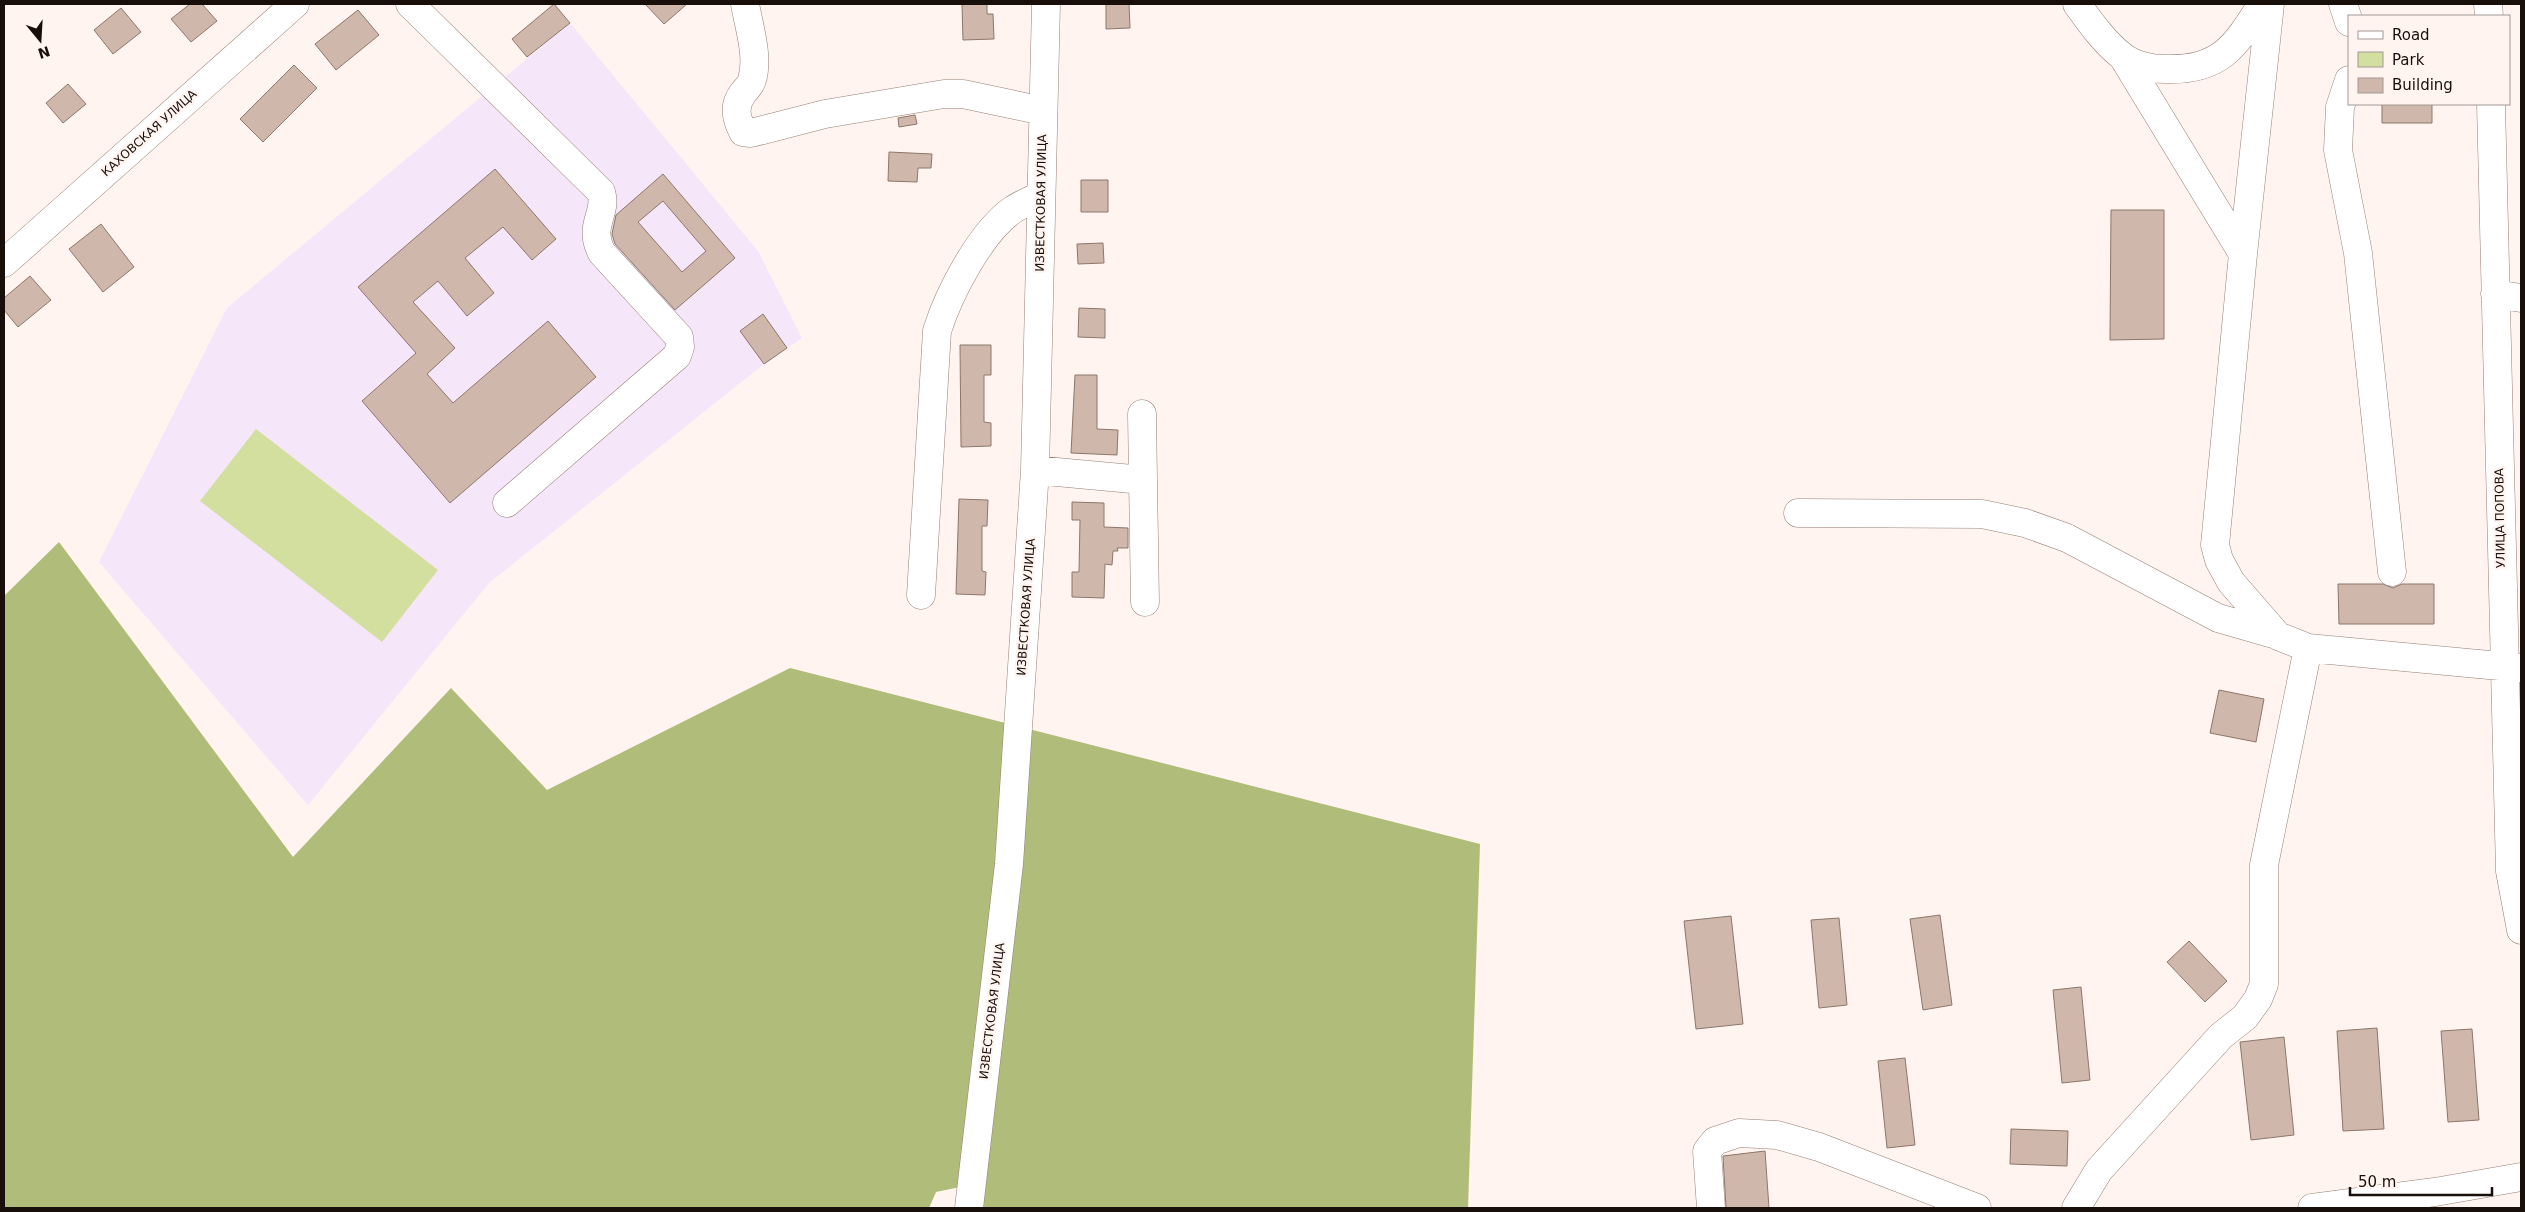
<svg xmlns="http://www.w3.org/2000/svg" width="2525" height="1212" font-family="'DejaVu Sans',sans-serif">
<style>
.education{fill:#f6e6f9}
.green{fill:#d3df9e}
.forest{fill:#b0bc7a}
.building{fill:#d0b7ab;stroke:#8d766b;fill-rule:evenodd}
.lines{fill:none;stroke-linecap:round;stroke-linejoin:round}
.minor-casing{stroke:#967f74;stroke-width:29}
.minor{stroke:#fff;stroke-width:28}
.labels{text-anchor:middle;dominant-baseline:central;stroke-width:4.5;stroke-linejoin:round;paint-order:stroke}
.street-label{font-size:12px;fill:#180f0b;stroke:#fff4ef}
</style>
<rect width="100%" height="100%" fill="#fff4ef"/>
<path class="education" d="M570 23 758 251 802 338 764 364 489 583 308 805 99 562 227 308Z"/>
<path class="green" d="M256 429 438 570 382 642 200 501Z"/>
<path class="forest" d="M59 542 293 857 451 688 547 790 790 668 1480 844 1468 1208H984L979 1183 936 1192 929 1208H4V596Z"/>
<path class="building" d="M190 4H202L217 21 191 42 171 19Z
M554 4 570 23 527 57 512 39Z
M645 4H687L664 24Z
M962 4H987V14H993L994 39 963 40Z
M1106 4H1129L1130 28 1106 29Z
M121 8 141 32 113 54 94 30Z
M358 10 379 35 336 70 315 44Z
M294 65 317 88 263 142 240 119Z
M68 84 86 104 63 123 46 103Z
M2382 104H2432V123H2382Z
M915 115 917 124 899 127 898 118Z
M889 152 932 154 931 168H918L917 182 888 181Z
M495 169 556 239 532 260 503 227 465 258 494 293 467 316 438 281 413 302 455 348 427 374 453 403 548 321 596 377 450 503 362 401 416 353 358 287Z
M663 174 735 258 675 310 615 244 612 234 616 215ZM663 201 706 251 682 272 638 222Z
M1081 180H1108V212H1081Z
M2111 210H2164V339L2110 340Z
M101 224 134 267 103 292 69 249Z
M1103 243 1104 263 1078 264 1077 244Z
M30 276 51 300 18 327 4 310V298Z
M1079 308 1105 309V338L1078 337Z
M763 314 787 348 764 364 740 331Z
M960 345H991V375H984V422L991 423V446L961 447Z
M1075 375H1097V429L1118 430 1117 455 1071 453Z
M959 499 988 500 987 526H982V571L986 572 985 595 956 594Z
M1072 502 1104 503V527L1128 528V548H1117L1118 551H1113L1112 565 1105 564 1104 598 1072 597V572H1079L1080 520H1072Z
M2338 584H2383L2393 588 2402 584H2434V624H2339Z
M2219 690 2264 699 2256 742 2210 733Z
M1940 915 1952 1005 1923 1010 1910 919Z
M1731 916 1743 1024 1696 1029 1684 921Z
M1839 918 1847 1005 1819 1008 1811 920Z
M2189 941 2227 981 2205 1002 2167 962Z
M2081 987 2090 1080 2062 1083 2053 990Z
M2377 1028 2384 1129 2343 1131 2337 1031Z
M2472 1029 2479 1120 2448 1122 2441 1031Z
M2284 1037 2294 1135 2251 1140 2240 1042Z
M1905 1058 1915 1145 1887 1148 1878 1061Z
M2011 1129 2068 1131 2067 1166 2010 1164Z
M1765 1151 1769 1208H1726L1723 1156Z"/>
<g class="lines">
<g class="minor-casing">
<path id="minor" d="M410 4 601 192C608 214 587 225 602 253L679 337 680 347 677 356 507 503
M745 4C749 27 759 57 752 80 751 85 746 89 743 93 733 106 736 118 743 132L751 133 825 114 944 94H963L1043 111
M2077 4C2090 22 2104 42 2122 56 2133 65 2151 69 2165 69 2220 71 2235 47 2262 4
M2270 4 2243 254 2215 545 2219 560 2231 582 2257 612 2278 636 2308 648 2521 668
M2343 4 2349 22
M2488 4 2489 16
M2123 57 2243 254
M2349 80 2340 107 2338 150 2358 253 2392 572
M2491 104 2510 871 2521 930
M4 263 295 4
M2495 294 2521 298
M1142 414 1143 480
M1035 470 1143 480 1145 602
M1798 513 1982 514 2025 523 2067 538 2218 618 2277 635
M921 595 937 331C949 293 981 231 1014 209 1022 204 1032 200 1041 195
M969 1208 1009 864 1035 470 1046 4
M1711 1208 1707 1151 1715 1141 1739 1133 1777 1135 1819 1147 1977 1208
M2076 1208 2099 1170 2221 1036 2245 1017 2258 999 2264 984V865L2308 648
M2312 1208 2435 1192 2521 1177"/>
</g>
<use href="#minor" class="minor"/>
</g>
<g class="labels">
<g class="street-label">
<text transform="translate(149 133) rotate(-42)">КАХОВСКАЯ УЛИЦА</text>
<text transform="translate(1041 203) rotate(-89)">ИЗВЕСТКОВАЯ УЛИЦА</text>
<text transform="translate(2500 518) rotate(-91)">УЛИЦА ПОПОВА</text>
<text transform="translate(1026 607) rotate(-86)">ИЗВЕСТКОВАЯ УЛИЦА</text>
<text transform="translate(992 1011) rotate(-83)">ИЗВЕСТКОВАЯ УЛИЦА</text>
</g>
</g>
<rect width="2525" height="1212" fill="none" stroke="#180f0b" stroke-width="10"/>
<rect x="2348" y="15" width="162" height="90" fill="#fff4ef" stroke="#a39894"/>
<rect x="2358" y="31" width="25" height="8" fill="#ffffff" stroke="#a39894"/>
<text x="2392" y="40" font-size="15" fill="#180f0b">Road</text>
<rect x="2358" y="52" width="25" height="15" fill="#d3df9e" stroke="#a39894"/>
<text x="2392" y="65" font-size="15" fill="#180f0b">Park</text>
<rect x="2358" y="78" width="25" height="15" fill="#d0b7ab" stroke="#a39894"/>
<text x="2392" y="90" font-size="15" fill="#180f0b">Building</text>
<g transform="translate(40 40) rotate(162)" stroke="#fff4ef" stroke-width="4" paint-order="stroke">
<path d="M0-4L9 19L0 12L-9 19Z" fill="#180f0b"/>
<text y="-8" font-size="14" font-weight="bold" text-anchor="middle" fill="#180f0b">N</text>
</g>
<path d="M2350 1187v8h142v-8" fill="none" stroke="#180f0b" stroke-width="2.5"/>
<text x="2358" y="1187" font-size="15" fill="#180f0b" stroke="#fff4ef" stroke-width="4" paint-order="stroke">50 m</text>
</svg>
